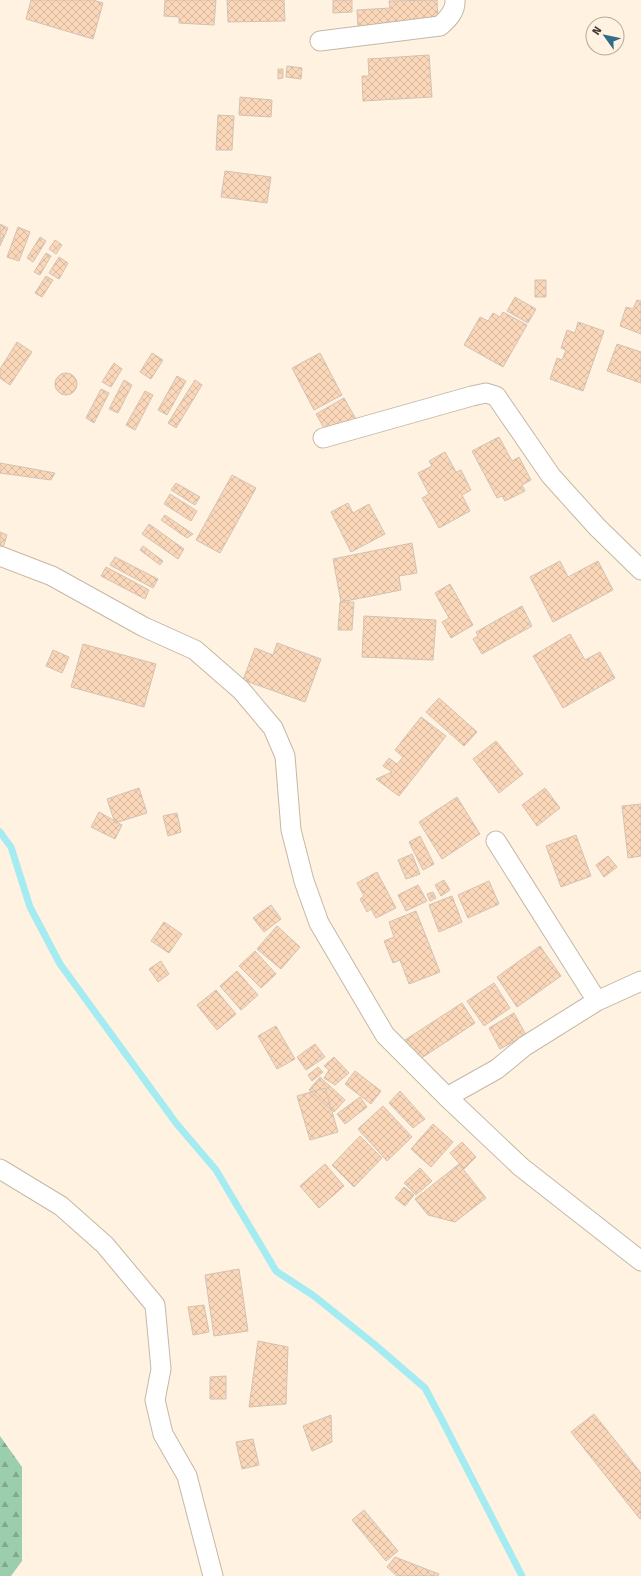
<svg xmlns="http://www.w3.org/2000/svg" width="641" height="1576" font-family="'Fira Sans',sans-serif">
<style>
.forest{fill:url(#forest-firs)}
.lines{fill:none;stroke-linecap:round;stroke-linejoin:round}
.stream{stroke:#a5ebf2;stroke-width:7}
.building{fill:url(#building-cross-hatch);stroke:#d3c2b3}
.minor-casing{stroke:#c4b8a6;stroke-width:21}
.minor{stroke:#fff;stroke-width:19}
</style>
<defs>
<pattern id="forest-firs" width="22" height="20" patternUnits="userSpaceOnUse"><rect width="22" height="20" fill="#9bcead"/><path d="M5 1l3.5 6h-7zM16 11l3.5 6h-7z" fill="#80a88e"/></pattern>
<pattern id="building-cross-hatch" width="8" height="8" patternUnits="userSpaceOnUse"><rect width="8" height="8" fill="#fad7b8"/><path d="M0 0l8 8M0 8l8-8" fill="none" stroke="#d7b99f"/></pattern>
</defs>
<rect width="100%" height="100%" fill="#fff2e0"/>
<path class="forest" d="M0 1436 22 1467V1561L11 1576H0Z"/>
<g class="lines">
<path class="stream" d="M0 832 11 847 30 907 60 964 176 1123 216 1170 276 1271 314 1296 374 1344 425 1388 441 1418 522 1576"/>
</g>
<path class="building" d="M31 0H93L103 3 93 39 26 19Z
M165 0H216L214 25 179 23V17L164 16Z
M227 0H284L285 21 228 22Z
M333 0H352V12L333 13Z
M437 0 438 23 358 28 357 10 390 8 389 1Z
M429 55 432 97 363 101 362 76H369L368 59Z
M287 66 302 68 301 79 286 77Z
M278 69H283V78L278 79Z
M240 97 272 100 271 117 239 115Z
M218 115 234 116 232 150H216Z
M225 171 271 177 267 203 221 197Z
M0 224 8 228 0 246Z
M18 227 30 232 19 261 7 257Z
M40 237 46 241 33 262 27 258Z
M55 240 62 245 56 254 49 249Z
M46 253 51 256 40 275 34 272Z
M59 257 68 263 59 279 49 273Z
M46 276 53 280 42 297 35 293Z
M535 280H546V297H535Z
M515 297 536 309 528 323 507 311Z
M637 300 641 301V334L620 326 626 307 633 309Z
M503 312 527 325 503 367 464 345 480 317 488 321 493 313 500 317Z
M578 322 604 331 583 391 550 379 557 358 562 360 566 350 561 348 567 330 575 333Z
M17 342 32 352 10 385 0 378V369Z
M617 344 641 352V383L607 371Z
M152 353 163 360 151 379 140 372Z
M320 353 342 395 314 410 292 368Z
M114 363 122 369 111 387 102 382Z
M55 384a11 11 0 1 1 22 0a11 11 0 1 1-22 0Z
M177 376 186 381 167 415 158 410Z
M124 380 132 385 118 413 109 409Z
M195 380 202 385 176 428 168 423Z
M101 389 109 393 94 423 86 418Z
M145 391 153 395 135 430 126 425Z
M344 398 356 419 328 435 316 414Z
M499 437 512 461 519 457 531 480 522 485 525 491 505 501 502 496 497 498 472 451Z
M445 452 456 472 461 470 471 490 462 495 470 511 439 528 422 498 429 494 418 473 432 466 429 461Z
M0 463 55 473 51 480 0 473Z
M232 475 256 488 220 553 196 540Z
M176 483 200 497 195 505 171 490Z
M170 494 197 511 191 521 164 504Z
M348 503 353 513 369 504 385 534 351 552 331 512Z
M165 515 193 534 187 538 161 520Z
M149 524 184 549 178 559 142 534Z
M0 532 7 535 1 554H0Z
M412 543 417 573 399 576 401 590 341 602 333 559Z
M143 546 163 561 160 565 140 550Z
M115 557 158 579 153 588 110 565Z
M560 561 568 577 598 561 613 590 553 622 530 577Z
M106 567 149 590 145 599 101 576Z
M450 584 473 625 451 638 442 622 449 618 435 593Z
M340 602H354L352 630H338Z
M522 606 532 626 482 654 473 639 478 636 476 632Z
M364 616 436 620 433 660 362 657Z
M570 634 585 660 600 652 615 678 563 708 533 656Z
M277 643 321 659 305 702 243 680 255 648 273 655Z
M83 644 156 664 144 707 71 687Z
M53 650 69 657 62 673 46 666Z
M439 698 477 732 464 746 426 712Z
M421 717 446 736 399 796 376 779 392 772 383 766 389 758 397 764 403 757 395 750Z
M496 741 523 774 499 793 473 759Z
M139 788 147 813 115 823 107 799Z
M545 788 560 808 537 826 522 805Z
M457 797 480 834 442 859 419 822Z
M641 804V856L628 858 622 806Z
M99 812 122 825 115 839 91 827Z
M177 813 181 832 168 836 163 816Z
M576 835 591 876 561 887 546 846Z
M420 836 434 864 423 870 409 842Z
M412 854 420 874 406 879 398 860Z
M608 856 617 867 604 877 596 865Z
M377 872 396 908 376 918 371 909 367 912 360 899 364 896 357 883Z
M444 880 450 890 441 896 435 885Z
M489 881 499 904 468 918 458 895Z
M418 885 427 901 406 911 398 895Z
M433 892 436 898 430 901 427 894Z
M452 896 462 922 439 932 429 905Z
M271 905 281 919 264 932 253 918Z
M416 911 440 972 409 984 400 960 393 963 384 941 394 937 389 922Z
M164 922 182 934 169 953 151 941Z
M277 926 300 947 281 969 257 949Z
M540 946 561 976 517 1007 497 977Z
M255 951 276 974 261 988 239 966Z
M161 961 169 974 158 982 149 969Z
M237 971 258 995 241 1010 220 986Z
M494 983 510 1008 484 1026 467 1001Z
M216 990 236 1014 217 1030 197 1005Z
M462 1003 475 1023 420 1059 402 1042Z
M514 1013 526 1035 500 1049 489 1028Z
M276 1026 295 1059 277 1069 258 1036Z
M315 1044 325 1057 306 1070 297 1057Z
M334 1057 349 1073 335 1085 324 1078 329 1070 324 1066Z
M318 1067 323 1072 312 1081 308 1075Z
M355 1071 381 1091 371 1104 345 1084Z
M320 1077 345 1100 334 1112 309 1090Z
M325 1088 338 1132 310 1140 297 1096Z
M400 1091 425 1119 413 1128 389 1103Z
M360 1097 367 1107 345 1124 337 1114Z
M383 1106 412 1137 387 1161 358 1129Z
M433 1124 453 1142 431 1167 411 1149Z
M360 1136 382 1158 354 1187 332 1165Z
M462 1142 476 1157 464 1169 450 1153Z
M325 1164 344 1186 319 1208 300 1186Z
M459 1164 486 1198 455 1222 428 1215 415 1199Z
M420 1168 432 1181 416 1195 404 1183Z
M404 1187 414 1195 405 1206 395 1198Z
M239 1269 248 1331 214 1336 205 1275Z
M204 1305 209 1332 193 1335 188 1307Z
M258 1341 288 1347 286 1404 249 1407Z
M226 1376V1399H210V1377Z
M594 1414 641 1473V1518L640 1519 571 1432Z
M331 1415 332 1442 312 1451 303 1426Z
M253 1439 259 1465 242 1469 236 1442Z
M364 1510 398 1551 386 1561 352 1520Z
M395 1557 439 1574 438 1576H397L387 1567Z"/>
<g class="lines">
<g class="minor-casing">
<path id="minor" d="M320 41 440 26C448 19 456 11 455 0
M323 438 472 396 486 393 496 396 551 476 597 527 641 570
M0 556 52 576 144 627 195 650 241 690 273 728 285 756 291 830 304 881 319 923 385 1035 447 1097 521 1167 641 1261
M496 841 597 1001
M447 1097 497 1069 525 1046 597 1001 641 981
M0 1169 61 1206 105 1245 155 1305 161 1369 155 1400 163 1434 187 1476 213 1576"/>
</g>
<use href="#minor" class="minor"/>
</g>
<g transform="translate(605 36) rotate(303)"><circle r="19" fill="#fff2e0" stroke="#b3a99b"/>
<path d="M0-3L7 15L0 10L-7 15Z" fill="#346b86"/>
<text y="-6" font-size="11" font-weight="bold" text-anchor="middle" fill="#403b34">N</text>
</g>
</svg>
